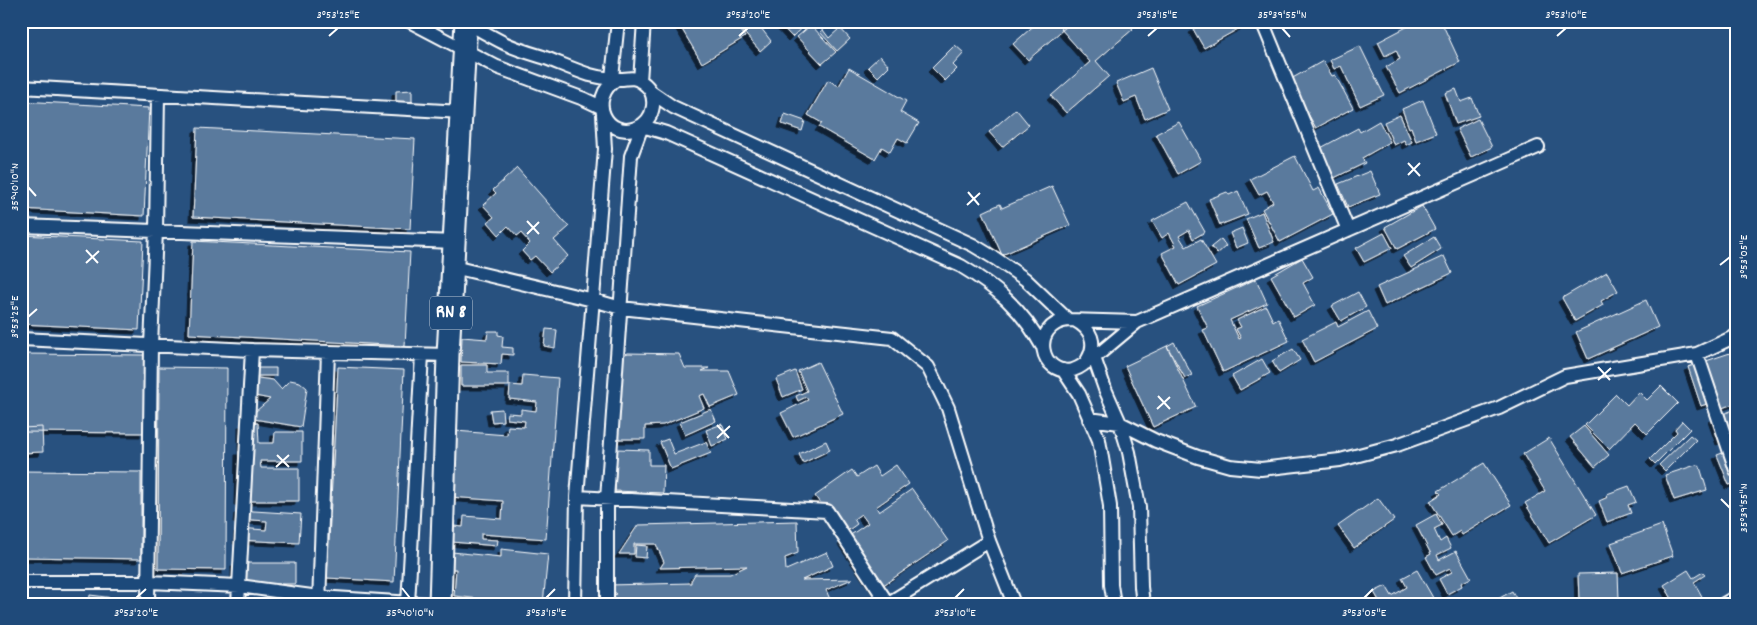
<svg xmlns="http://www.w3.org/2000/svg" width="1757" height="625" font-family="Dekko,sans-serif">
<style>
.building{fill:#5a7a9d;stroke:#fff;filter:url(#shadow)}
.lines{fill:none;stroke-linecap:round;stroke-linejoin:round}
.street-casing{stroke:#fff;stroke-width:16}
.primary-casing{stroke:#fff;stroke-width:25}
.street{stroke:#1f4a7a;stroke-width:12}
.primary{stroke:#1f4a7a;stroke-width:21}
.ticks{fill:none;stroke:#fff;stroke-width:2}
.labels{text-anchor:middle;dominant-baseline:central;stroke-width:4.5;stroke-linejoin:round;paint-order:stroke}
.shield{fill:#1f4a7a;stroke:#bcc9d7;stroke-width:1}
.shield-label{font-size:19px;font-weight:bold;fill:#fff}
.neatline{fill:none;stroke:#fff;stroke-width:2}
.ticks-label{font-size:12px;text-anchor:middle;fill:#fff}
</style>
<defs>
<filter id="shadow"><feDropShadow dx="-4" dy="4" stdDeviation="0" flood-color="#0009"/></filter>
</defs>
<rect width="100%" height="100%" fill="#28517f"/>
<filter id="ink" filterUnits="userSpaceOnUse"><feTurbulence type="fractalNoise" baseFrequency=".02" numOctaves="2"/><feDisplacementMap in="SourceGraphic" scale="10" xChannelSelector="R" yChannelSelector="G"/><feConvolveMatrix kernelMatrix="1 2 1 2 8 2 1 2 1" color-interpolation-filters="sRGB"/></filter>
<g filter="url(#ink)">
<path class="building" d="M677 21H735L745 37 702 63Z
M746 21 751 26 757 21H769L761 28 771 41 760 51 739 27Z
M777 21H809L792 37Z
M1039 21H1063L1067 26 1028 60 1013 44Z
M1070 21H1126L1133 29 1096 61 1109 76 1066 113 1051 96 1090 62 1061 29Z
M1207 21H1248L1249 23 1204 48 1193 29Z
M1418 21H1441L1460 62 1400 93 1386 67 1400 59 1396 50 1385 56 1378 42Z
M811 25 836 52 822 64 797 37Z
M840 28 850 39 837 51 820 32 823 30 829 38Z
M955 45 964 53 953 65 957 69 945 81 932 68Z
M1360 46 1384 95 1360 106 1341 66 1334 69 1330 60Z
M880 56 889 66 878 77 868 67Z
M1323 61 1332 76 1335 75 1353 108 1316 128 1289 80Z
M849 68 906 101 900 112 919 123 907 143 898 138 890 152 882 147 875 159 819 127 822 123 808 115 828 80 839 86Z
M1151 68 1168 109 1145 119 1136 97 1124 102 1116 83Z
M1456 89 1461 102 1472 98 1479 116 1456 124 1445 93Z
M412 90V104H396V91Z
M1423 100 1436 133 1416 141 1411 127 1409 128 1402 109Z
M21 101 149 108 144 216 21 209Z
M1016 109 1029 125 1002 147 989 132Z
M785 114 805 121 802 131 782 124Z
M1400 115 1412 142 1406 145 1404 140 1394 145 1384 122Z
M1478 119 1492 147 1471 157 1457 129Z
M1379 121 1390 142 1362 158 1365 163 1330 180 1315 151 1358 128 1360 132Z
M1179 122 1201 161 1178 174 1156 134Z
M197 128 415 139 410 229 193 217Z
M1295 156 1313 191 1319 188 1333 214 1280 242 1262 209 1273 202 1267 191 1259 195 1250 179Z
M517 168 569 227 554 240 568 256 550 272 535 256 530 260 522 251 530 243 521 233 517 236 508 226 499 235 488 222 494 217 483 205 496 193 493 190Z
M1370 171 1380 194 1348 207 1338 184Z
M1052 186 1070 225 1002 255 983 212 1000 204 1002 208Z
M1238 191 1248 214 1220 225 1209 199 1227 192 1229 195Z
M1188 202 1205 232 1193 239 1189 230 1179 236 1186 247 1201 239 1216 265 1179 285 1162 253 1176 246 1169 233 1162 238 1152 221Z
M1422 206 1435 229 1397 249 1385 227Z
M1262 212 1274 242 1259 248 1246 219Z
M1242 228 1248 243 1236 248 1230 233Z
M1384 233 1392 248 1364 262 1356 248Z
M21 235 143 241 139 330 21 324Z
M1434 237 1441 249 1411 268 1403 256Z
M1221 239 1226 246 1217 254 1211 247Z
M193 241 410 252 405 346 189 334Z
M1444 256 1452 273 1385 305 1377 287Z
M1302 258 1313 277 1303 283 1315 305 1294 317 1271 276Z
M1607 272 1618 291 1601 301 1603 305 1575 321 1562 298Z
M1256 279 1267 303 1230 320 1239 339 1241 338 1236 329 1241 327 1237 320 1266 306 1273 321 1278 318 1289 341 1223 372 1203 330 1208 328 1197 306Z
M1358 292 1366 307 1341 321 1332 306Z
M1646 300 1658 327 1588 359 1576 332Z
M1368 311 1377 329 1314 362 1302 339 1336 322 1338 327Z
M546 329 557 330 555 348 544 346Z
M488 331H498V335L503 336 502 347 513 348V355L502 354 501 364 461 362 462 337 487 339Z
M1174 342 1192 375 1185 378 1167 346Z
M1167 346 1196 407 1153 427 1125 366Z
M1293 349 1300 360 1279 373 1272 361Z
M1736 351V403L1722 408 1719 400 1701 406 1688 367Z
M628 353 679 354 685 368H709L702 371H729L739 395 710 407 704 394 699 396 704 408 663 425 645 426V439H619L618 435V357Z
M21 354 145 355 144 433 21 432Z
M1262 359 1270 373 1240 390 1232 376Z
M818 362 843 414 793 437 781 413 808 400 806 397 798 401 796 396 807 391 798 371Z
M461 365H487V373H509V386H461Z
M159 367 227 368 226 570 158 569Z
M338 367 404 370 394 582 327 578Z
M257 368H276V376H257Z
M795 371 802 389 783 397 776 379Z
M523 375 558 378 546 539 481 534V539L498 540 497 546 452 542 454 526 463 527 464 516 502 519 503 501 450 497 455 431 507 435 508 426 524 427 525 421 507 419 508 413 521 414V409L536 411 537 402 509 399 510 385 522 386Z
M258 378 273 380 281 389 290 380 300 382 307 388 301 427 248 418 270 399 255 396Z
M1661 386 1678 403 1647 434 1635 422 1609 449 1585 425 1616 394 1627 405 1639 392 1647 400Z
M502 409 503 421 492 422 490 410Z
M711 409 716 421 685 435 680 422Z
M1736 409V436L1720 441 1712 418Z
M1682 421 1690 429 1655 464 1650 459 1677 432 1675 429Z
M242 423H258L259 443H274L275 432H302V461H260L261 468H299V501H238L239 451H242Z
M722 424 728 439 712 446 706 430Z
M1584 426 1609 455 1595 467 1570 437Z
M42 427 43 452 21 453V428Z
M1690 435 1696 440 1665 471 1659 465Z
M1549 438 1596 515 1549 543 1525 503 1545 491 1523 454Z
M668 439 674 454 706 442 711 453 671 469 660 442Z
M826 441 830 450 803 463 799 454Z
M1736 448V483L1729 485 1717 455Z
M617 449 649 450V465H664L663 493 615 491Z
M1484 463 1511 505 1462 535 1460 531 1452 536 1430 501 1441 494 1438 491Z
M1699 464 1707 490 1674 500 1665 475Z
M896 465 909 484 876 507 879 512 912 489 948 541 876 590 842 541 868 523 861 514 854 519 857 524 842 535 815 496 852 470 857 477 874 466 880 476Z
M21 471 141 472V559L21 557Z
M1629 486 1636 502 1628 505 1631 513 1607 522 1599 501 1608 497 1607 494Z
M1378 498 1394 520 1354 548 1338 526Z
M238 510 301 514 299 543 237 540 238 528 266 530 267 521 237 519Z
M1436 514 1442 525 1434 529 1440 542 1446 538 1451 548 1437 555 1439 560 1456 551 1471 578 1461 583 1462 586 1447 594 1439 579 1452 572 1450 568 1436 575 1426 557 1431 554 1416 525Z
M797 521 798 553 785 558 786 570 827 552 833 566 802 580 852 579 826 590 832 604H608L607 598 617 594 608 587V585L691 583V581L695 574H730L747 566 660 568 664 562 656 544H634V554H619L638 525Z
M1662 525 1673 556 1622 573 1611 543Z
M636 545 647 546 646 558 635 557Z
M501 549 548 554 543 604H523L454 596 456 569H451L452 552 501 557Z
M235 563H295V584H235Z
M1417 570 1436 603 1381 604 1374 592 1386 586 1392 596 1407 587 1402 578Z
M1688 570 1693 578 1703 572 1705 575 1694 582 1704 600 1699 604H1675L1664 585Z
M1618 573 1619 599 1579 600 1578 574Z
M1512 591 1519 604H1500L1498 599Z
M90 595 129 600 128 604H89Z
M159 599 226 602V604H159Z"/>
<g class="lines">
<g class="street-casing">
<path id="street" d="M409 21 497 67 584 99 601 107
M463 21C477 28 490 36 504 43 516 49 530 53 543 57 559 63 574 70 590 75 598 77 609 79 617 79 627 80 632 75 642 82 660 94 655 121 636 128 607 139 586 99 617 79
M1262 21 1348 230
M640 81 644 21
M610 84 612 78 618 21
M21 87 462 112
M651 92 673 107 973 245 996 259 1025 279 1068 320
M21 226 455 242
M453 267 593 300 621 308 892 338 928 367 948 408 989 541 1014 604
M1076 321C1091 329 1097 343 1088 359 1085 365 1079 368 1073 370 1040 377 1029 325 1068 320L1137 322 1094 358 1086 363
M1137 322 1538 147
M21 339 252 350 448 355
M1092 352 1105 389 1120 423 1129 452 1139 507 1141 587 1143 604
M1697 354 1736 470
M1063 370 1079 394 1099 440 1110 506 1111 585 1114 604
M1089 419 1120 423 1156 441 1198 457 1230 466 1261 469 1340 460 1397 445 1499 408 1565 376 1697 354 1736 336
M577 497 827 511 888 604
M21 582H149L239 586 319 597 428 604
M148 604 151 345 156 231 158 95
M238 604 252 350
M319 604 328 352
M408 604 422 355
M575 604 577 497 605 149 603 114
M607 604V499L631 156 642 126 666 133 961 266C996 287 1022 309 1042 346
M887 604 989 541
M1724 604 1736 597"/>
</g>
<g class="primary-casing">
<path id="primary" d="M440 604 448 355 466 21"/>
</g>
<use href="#street" class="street"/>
<use href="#primary" class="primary"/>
</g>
</g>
<path class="ticks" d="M1282 28 1290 37M329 36 338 28M739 36 748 28M1148 36 1157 28M1557 36 1566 28M1408 163 1420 176M1408 175 1420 163M28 187 36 196M968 192 979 205M967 205 980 193M527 221 539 234M527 234 539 222M86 250 98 263M86 263 99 251M1720 265 1730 257M28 317 37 309M1598 367 1610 380M1598 380 1611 368M1158 396 1170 409M1157 409 1170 397M717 425 729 438M717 438 730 426M277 455 289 467M276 467 289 455M1721 499 1730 508M402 588 410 598M136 598 146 589M546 598 555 589M955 598 964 589M1364 598 1373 589"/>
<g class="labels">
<rect class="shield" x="430" y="296.5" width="42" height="33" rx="4"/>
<g class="shield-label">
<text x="451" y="313">RN 8</text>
</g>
</g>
<rect width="1757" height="625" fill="none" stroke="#1f4a7a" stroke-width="55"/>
<rect x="28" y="28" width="1702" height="570" class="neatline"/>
<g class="ticks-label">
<text x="338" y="18">3°53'25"E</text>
<text x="748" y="18">3°53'20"E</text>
<text x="1157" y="18">3°53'15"E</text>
<text x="1282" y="18">35°39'55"N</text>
<text x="1566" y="18">3°53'10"E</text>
<text transform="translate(14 187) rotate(-90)" y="4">35°40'10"N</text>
<text transform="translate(1743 257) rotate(-90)" y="4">3°53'05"E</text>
<text transform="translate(14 317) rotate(-90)" y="4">3°53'25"E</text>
<text transform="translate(1743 508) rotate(-90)" y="4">35°39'55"N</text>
<text x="136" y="616">3°53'20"E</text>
<text x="410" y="616">35°40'10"N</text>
<text x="546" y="616">3°53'15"E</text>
<text x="955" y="616">3°53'10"E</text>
<text x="1364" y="616">3°53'05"E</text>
</g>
</svg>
